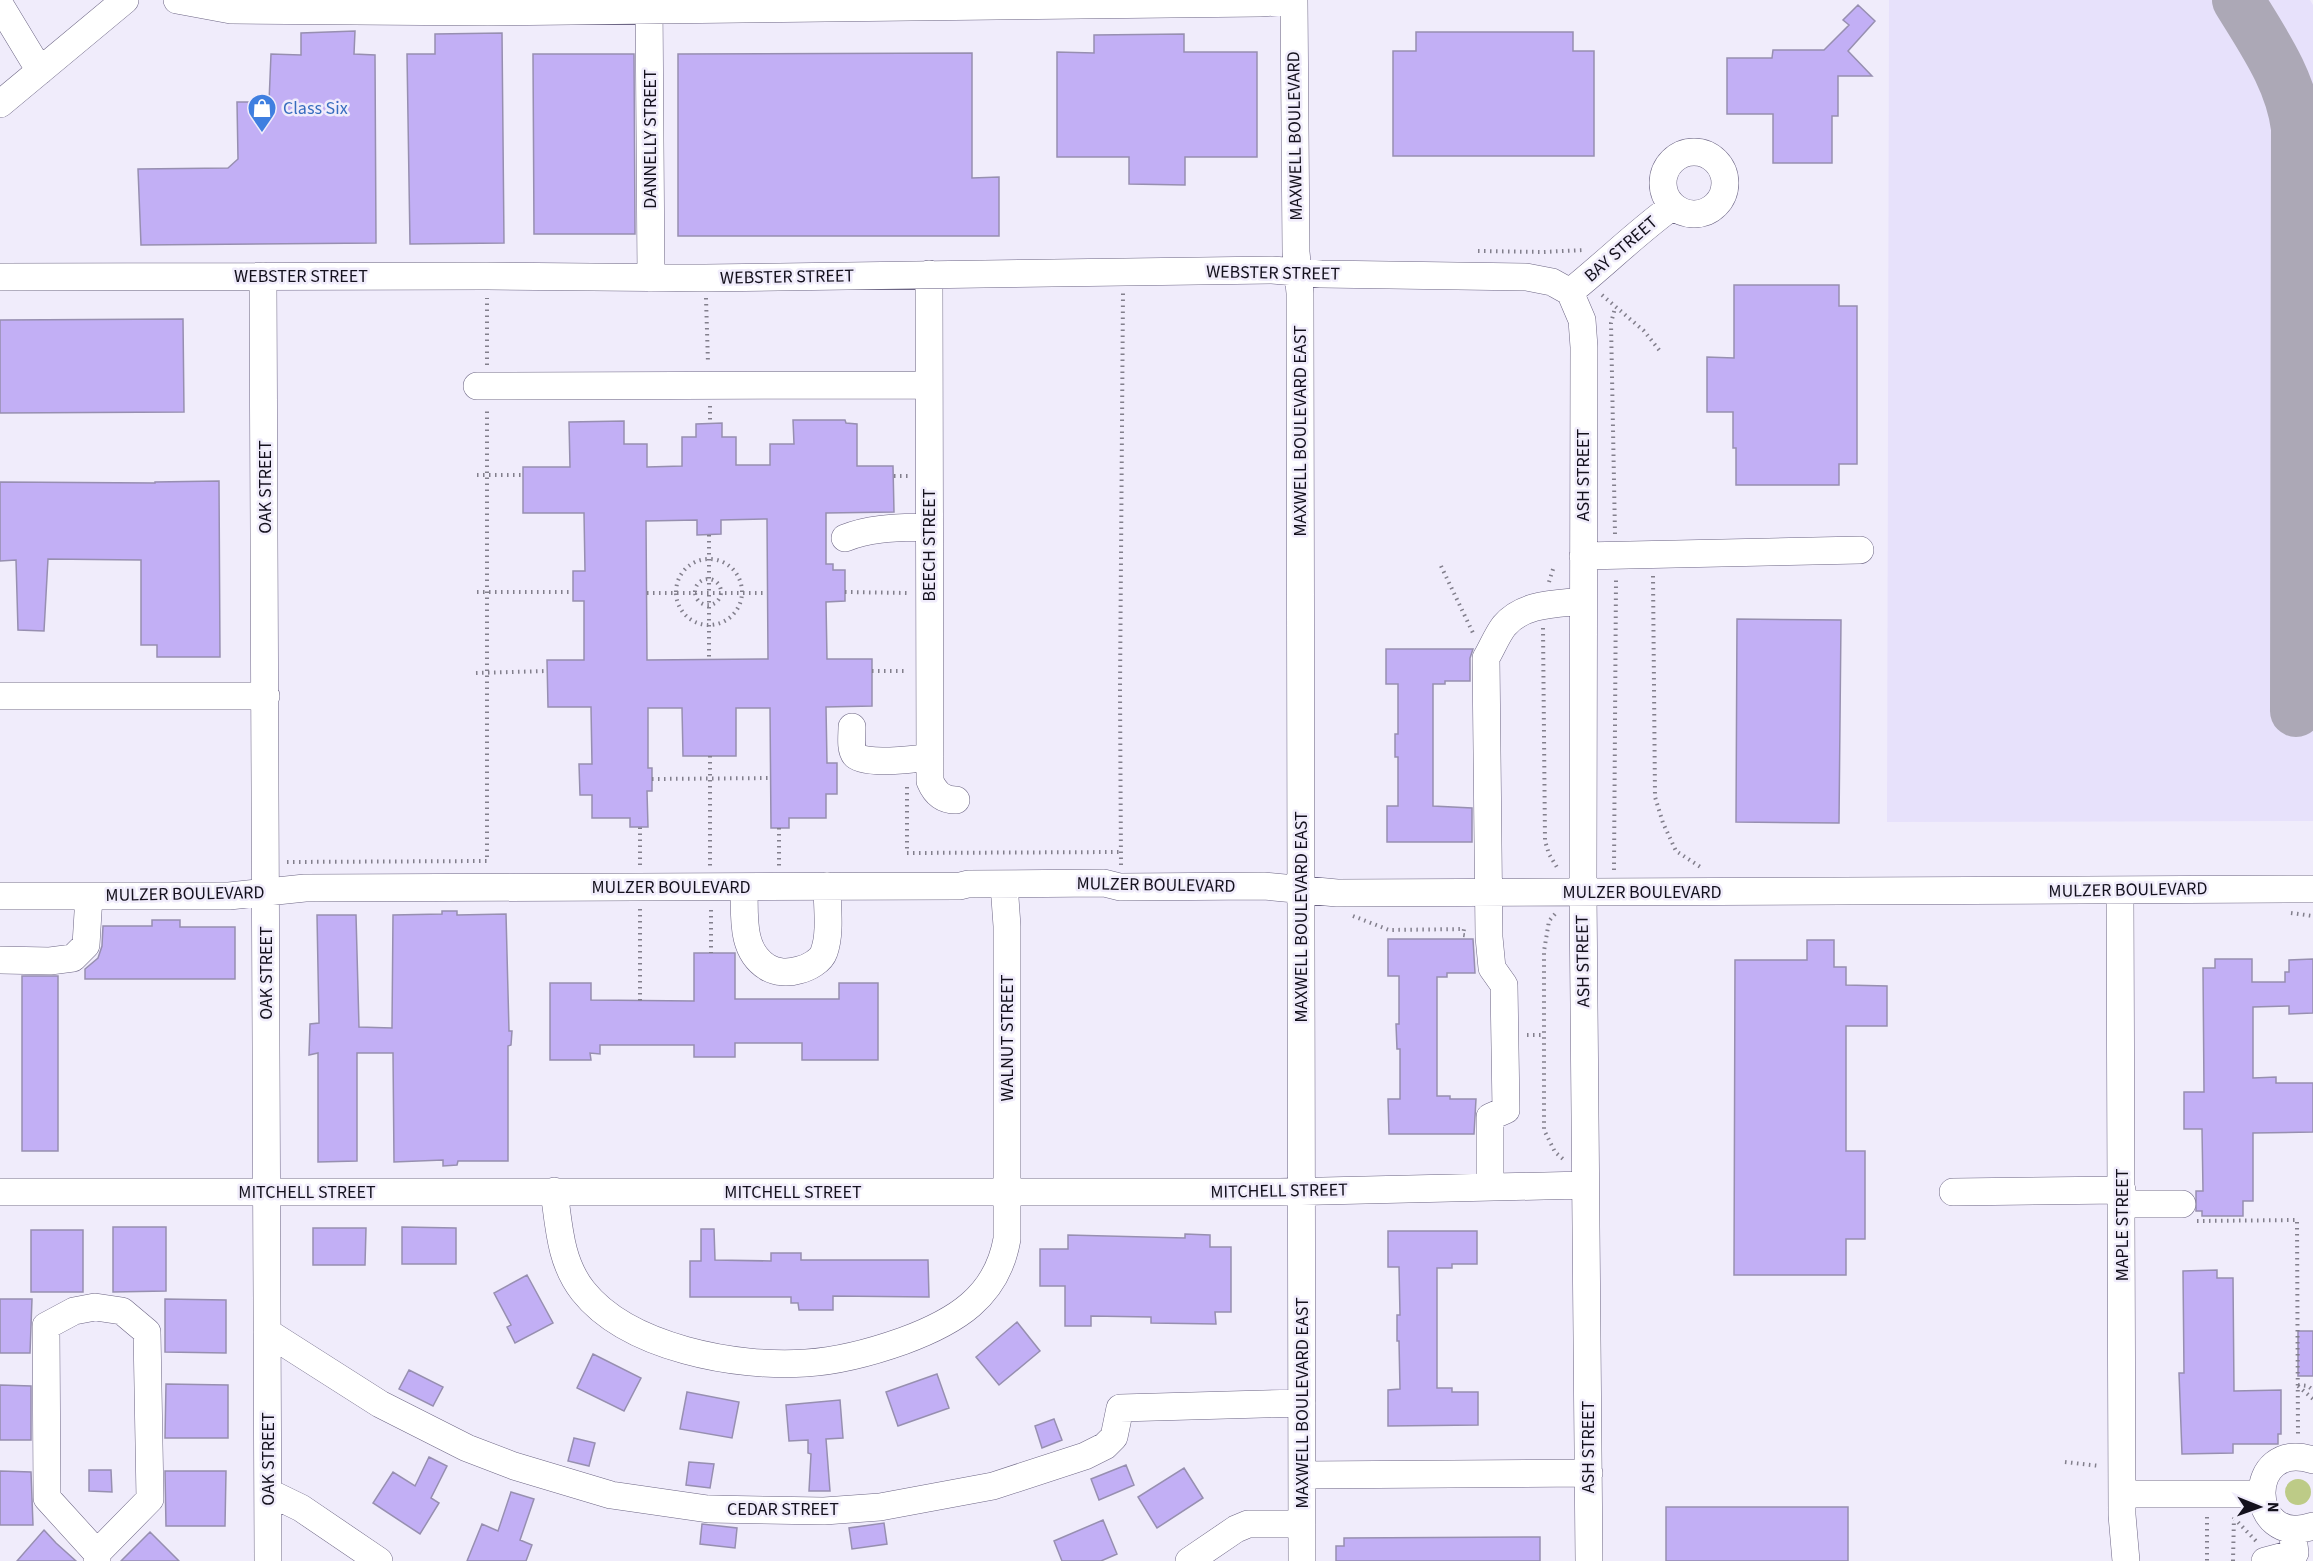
<svg xmlns="http://www.w3.org/2000/svg" width="2313" height="1561" font-family="'Source Sans 3',sans-serif">
<style>
.built{fill:#e7e1fb}
.green{fill:#bdcb87}
.lines{fill:none;stroke-linecap:round;stroke-linejoin:round}
.taxiway{stroke:#aca8b6;stroke-width:52}
.building{fill:#c2aff5;stroke:#978fb0;stroke-width:1.5;fill-rule:evenodd}
.minor-casing{stroke:#6c6584;stroke-width:28}
.path{stroke:#827f8c;stroke-width:4;stroke-dasharray:1.5 4.5;stroke-linecap:butt}
.minor{stroke:#fff;stroke-width:27}
.labels{text-anchor:middle;dominant-baseline:central;stroke-width:5;stroke-linejoin:round;paint-order:stroke}
.shop-label{font-size:18px;fill:#366cbe;stroke:#f0ecfb;text-anchor:start}
.street-label{font-size:18px;fill:#14111d;stroke:#f0ecfb}
</style>
<rect width="100%" height="100%" fill="#f0ecfb"/>
<path class="built" d="M1889 0H2310L2313 5V821L1887 822Z"/>
<path class="green" d="M2285 1492a13 13 0 1 1 26 0a13 13 0 1 1-26 0Z"/>
<g class="lines">
<path class="taxiway" d="M2238 0C2263 41 2291 80 2297 128L2296 711"/>
</g>
<path class="building" d="M1858 5 1875 21 1848 51 1872 76H1838V116H1832V163H1773V114H1727V58H1772L1773 50H1824L1849 25 1843 20Z
M355 31 354 54 375 55 376 243 141 245 138 169 228 168 238 159 237 102H269L271 54 301 55V33Z
M1416 32H1573V51H1594V156H1393V51H1416Z
M502 33 504 243 410 244 407 54H435V34Z
M1184 34V52H1257V157H1185V185L1129 184V157H1057V52L1094 53V35Z
M972 53V178L999 177V236H678V54Z
M533 54H634L635 234H534Z
M1734 285H1839V306H1857V464H1839V485H1736V448H1733V412H1707V357L1734 358Z
M183 319 184 412 0 413V320Z
M793 420H845L846 423 857 424V466H893L894 512 826 513V564H833V570H845V601L826 602 827 659H872V706L826 707 827 763H837V794H826V818H789V828H771L770 708H736V756H683L682 708H648V768H652V791H647L648 827H630V818H592V795H580L579 764H592L591 707H548L547 660H584V601H573V571H585L584 513H523V467H570L569 422 624 421V444H647V467L682 466V437H696V424L722 423V437H736V465H770V444H794ZM767 519 768 659 647 660 646 521 697 520V535L721 534V520Z
M219 481 220 657H157V645H141V560L48 559 44 631 18 630 16 560 0 561V482L155 483V482Z
M1737 619 1841 620 1839 823 1736 822Z
M1386 649H1473L1470 658V681H1445V684H1433V806L1472 808V842H1387V806H1398V757H1395V734H1398V684H1386Z
M442 911H457V915L506 914 509 1031H512L511 1045 508 1046V1161H458L457 1165 443 1166V1160L394 1162 393 1053H357V1161L318 1162V1053L309 1055 310 1024 319 1023 317 915H356L359 1027 392 1028 393 915 442 914Z
M152 920H180V927H235V979H85V969L98 958 102 946 103 926H152Z
M1388 939H1473L1475 973H1447V977H1437V1096H1450V1099H1476L1474 1134H1389L1388 1099H1400V1049H1397L1396 1024H1399V976H1388Z
M1807 940H1834V967H1846V985L1887 986V1026H1846V1151H1865V1239H1846V1275H1734L1735 960H1807Z
M694 953H735V999H839V983H878V1060H802V1043H735V1057H694V1045H600V1054L590 1053 591 1060H550V983H591V1000L694 1001Z
M2215 959H2252V982H2285V972H2289V960L2313 959V1013L2289 1014V1006L2253 1007V1078L2276 1077V1083H2313V1132L2253 1133V1201H2243V1216H2202V1211H2196V1191H2203L2202 1129H2184V1092H2204L2203 968H2215Z
M22 976H58V1151H22Z
M113 1227H166V1291L113 1292Z
M402 1227 456 1228V1264H402Z
M313 1228H366L365 1265H313Z
M701 1229H714L715 1260 771 1261V1253H801V1260H928L929 1297 833 1296V1310H799L798 1303H791V1297H690V1261H701Z
M31 1230H83V1292H31Z
M1388 1231H1477V1264H1452V1268H1437V1388H1452V1392H1478V1425L1388 1426V1390L1400 1389 1399 1341H1397V1315H1400L1399 1267H1388Z
M1185 1234 1210 1235V1247H1231V1312H1215L1216 1324 1151 1323V1317L1091 1316V1326H1065V1286H1040V1249H1068V1235L1185 1238Z
M2217 1270V1278H2233L2234 1391 2281 1390V1434H2278V1444H2233V1453L2182 1454 2179 1373H2184L2183 1271Z
M527 1275 553 1323 515 1343 507 1327 511 1325 494 1293Z
M0 1299H32L30 1353H0Z
M165 1299 226 1300V1353L165 1352Z
M1017 1322 1040 1351 999 1385 976 1357Z
M2298 1331H2313V1376H2298Z
M593 1354 641 1378 624 1411 577 1388Z
M409 1370 443 1387 433 1406 399 1389Z
M937 1374 949 1408 898 1426 886 1392Z
M166 1384 228 1385V1438H165Z
M0 1385 31 1386V1440H0Z
M687 1392 739 1402 732 1438 680 1429Z
M840 1400 843 1438 826 1439 830 1491H809L811 1454 808 1453V1440L789 1441 786 1405Z
M1054 1419 1062 1440 1042 1448 1035 1426Z
M574 1438 595 1443 589 1466 568 1461Z
M429 1457 447 1466 431 1498 439 1503 420 1534 373 1503 393 1472 415 1486Z
M689 1462 714 1464 710 1488 686 1485Z
M1126 1465 1134 1485 1099 1500 1091 1479Z
M1184 1468 1203 1498 1157 1528 1138 1497Z
M89 1470H111L112 1492 89 1491Z
M0 1471 31 1472 33 1525H0Z
M165 1471H226L225 1526H166Z
M511 1492 534 1499 520 1540 532 1545 526 1561H467L482 1524 498 1531Z
M1666 1507H1848V1561H1666Z
M1103 1520 1117 1554 1101 1561H1062L1054 1541Z
M884 1523 887 1544 852 1549 849 1528Z
M702 1524 737 1528 735 1548 700 1544Z
M44 1530 56 1543 76 1561H17Z
M150 1532 179 1561H121Z
M1540 1537V1561H1336V1546H1344V1538Z"/>
<g class="lines">
<g class="minor-casing">
<path id="minor" d="M177 0 231 10 488 12 1260 3 1294 1
M649 0 651 278
M1294 0 1296 252 1300 293 1302 1561
M0 5 40 71
M0 104 125 0
M1663 183a31 31 0 1 1 62 0a31 31 0 1 1-62 0Z
M929 274 930 781C935 793 943 800 956 800
M263 276 268 1561
M0 277 487 276 705 278 1272 270 1321 274 1526 277 1552 282 1570 292
M1570 292 1582 320 1584 347 1583 892 1589 1561
M1570 292C1605 264 1637 232 1673 206
M477 386 929 385
M845 538C872 527 900 528 929 527
M1583 556 1860 550
M0 696H266
M852 727C852 735 850 749 855 755 863 766 916 759 930 757
M744 887C745 915 740 950 767 967 776 973 789 973 799 970 808 968 821 961 824 952 831 933 827 906 827 886
M2120 890 2122 1515 2126 1561
M0 896H229L305 888 960 886 968 884 1104 883 1120 887 1264 886 1337 893 2313 889
M0 960 50 961 73 958 86 945 89 896
M1490 1187V1117L1506 1110 1504 985 1492 968 1489 937 1486 658C1492 648 1497 635 1504 626 1523 603 1556 604 1583 601
M554 1191C559 1226 560 1262 583 1291 628 1348 737 1368 806 1363 839 1361 872 1352 903 1341 955 1322 997 1297 1007 1239V926L1004 884
M0 1192H1280L1585 1185
M1953 1192 2122 1190
M2122 1204H2182
M267 1332 380 1404 467 1448 514 1466 611 1495 708 1509 824 1511 880 1507 993 1486 1085 1456 1105 1446 1114 1437 1120 1408 1302 1403
M2313 1460C2244 1438 2246 1549 2313 1526
M1302 1475 1589 1473
M268 1492 301 1508 379 1561
M2122 1494H2260
M97 1561V1553L150 1499 147 1332 122 1311 95 1307 74 1311 46 1326 47 1498 97 1553
M1189 1561 1236 1529 1248 1524H1302
M2265 1561 2295 1553 2292 1529"/>
</g>
<path class="path" d="M1478 251 1543 252 1584 250
M1602 295 1644 331 1660 351
M706 298 708 363
M487 365V298
M710 406V424
M477 475H523
M894 476H908
M1615 534 1611 323 1615 308
M709 535V659
M676 592a33 33 0 1 1 66 0a33 33 0 1 1-66 0Z
M1441 566 1473 633
M1653 576 1655 797 1663 823 1676 851 1702 868
M695 592a13 13 0 1 1 26 0a13 13 0 1 1-26 0Z
M1549 582 1554 566
M477 592H573
M845 592 907 593
M647 593H767
M1543 628 1545 841 1549 854 1558 869
M872 671H907
M476 673 547 671
M710 756V866
M652 779 771 778
M907 787V853L1121 852
M779 828V866
M287 862 487 861V409
M640 865V827
M1121 865 1120 690 1123 293
M1614 870 1616 578
M640 909V1001
M711 910V953
M2291 913 2313 916
M1555 914 1549 921 1544 951V1130L1555 1152 1563 1159
M1353 916 1389 930 1464 929 1463 935 1469 936
M1527 1035H1544
M2197 1221 2297 1220 2298 1437
M2298 1385 2308 1386 2313 1390
M2298 1386 2313 1399
M2065 1462 2100 1466
M2207 1517V1561
M2234 1518 2256 1541
M2233 1561 2234 1516"/>
<use href="#minor" class="minor"/>
</g>
<defs>
<g id="shop-pin" transform="scale(1.5)"><path d="M0 17L-7.5 6A9.5 9.5 0 1 1 7.5 6Z" fill="#3f7fe0" stroke="#f0ecfb"/><path d="M-5-2.5h2.3a2.7 3.5 0 0 1 5.4 0H5L5.5 6h-11ZM-1.5-2.5h3a1.5 2.3 0 0 0-3 0Z" fill="#fff"/></g>
</defs>
<g fill-rule="evenodd">
<use href="#shop-pin" x="262" y="108"/>
</g>
<g class="labels">
<g class="shop-label">
<text x="283" y="108">Class Six</text>
</g>
<g class="street-label">
<text transform="translate(1295 136) rotate(-91)">MAXWELL BOULEVARD</text>
<text transform="translate(650 139) rotate(-90)">DANNELLY STREET</text>
<text transform="translate(1621 249) rotate(-41)">BAY STREET</text>
<text transform="translate(1273 273) rotate(1)">WEBSTER STREET</text>
<text x="301" y="276">WEBSTER STREET</text>
<text transform="translate(787 277) rotate(-1)">WEBSTER STREET</text>
<text transform="translate(1300 431) rotate(-90)">MAXWELL BOULEVARD EAST</text>
<text transform="translate(1583 475) rotate(-90)">ASH STREET</text>
<text transform="translate(265 487) rotate(-90)">OAK STREET</text>
<text transform="translate(929 545) rotate(-90)">BEECH STREET</text>
<text transform="translate(1156 885) rotate(1)">MULZER BOULEVARD</text>
<text x="671" y="887">MULZER BOULEVARD</text>
<text transform="translate(2128 890) rotate(-1)">MULZER BOULEVARD</text>
<text x="1642" y="892">MULZER BOULEVARD</text>
<text transform="translate(185 894) rotate(-1)">MULZER BOULEVARD</text>
<text transform="translate(1301 917) rotate(-90)">MAXWELL BOULEVARD EAST</text>
<text transform="translate(1583 961) rotate(-91)">ASH STREET</text>
<text transform="translate(266 973) rotate(-90)">OAK STREET</text>
<text transform="translate(1007 1038) rotate(-90)">WALNUT STREET</text>
<text transform="translate(1279 1191) rotate(-1)">MITCHELL STREET</text>
<text x="307" y="1192">MITCHELL STREET</text>
<text x="793" y="1192">MITCHELL STREET</text>
<text transform="translate(2122 1225) rotate(-90)">MAPLE STREET</text>
<text transform="translate(1302 1403) rotate(-90)">MAXWELL BOULEVARD EAST</text>
<text transform="translate(1588 1447) rotate(-90)">ASH STREET</text>
<text transform="translate(268 1459) rotate(-90)">OAK STREET</text>
<text x="783" y="1509">CEDAR STREET</text>
</g>
</g>
<g transform="translate(2259 1507) rotate(91)" stroke="#f0ecfb" stroke-width="4.5" paint-order="stroke">
<path d="M0-4.5L10 22L0 15L-10 22Z" fill="#14111d"/>
<text y="-9" font-size="16" font-weight="bold" text-anchor="middle" fill="#14111d">N</text>
</g>
</svg>
